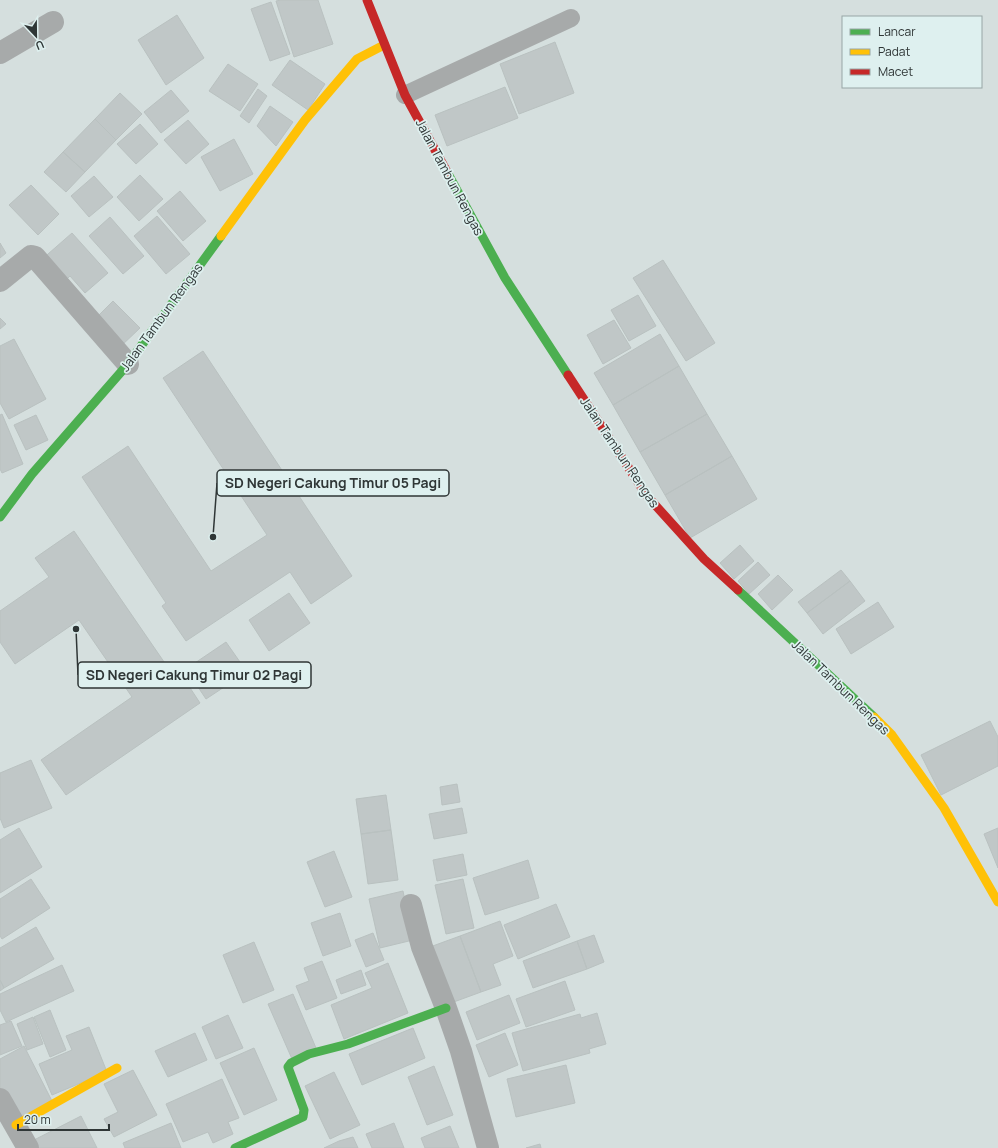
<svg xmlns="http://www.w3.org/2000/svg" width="998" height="1148" font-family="Manrope,sans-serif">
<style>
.building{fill:#c0c7c7;stroke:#b9c1c0}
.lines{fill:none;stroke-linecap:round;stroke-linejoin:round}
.lane{stroke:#a7aaaa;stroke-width:18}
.street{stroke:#a7aaaa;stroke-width:22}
.fast{stroke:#4caf50;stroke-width:9}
.slow{stroke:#ffc107;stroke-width:9}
.jam{stroke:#c62828;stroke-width:9}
.labels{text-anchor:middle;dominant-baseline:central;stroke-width:3.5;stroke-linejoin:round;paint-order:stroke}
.street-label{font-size:13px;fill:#2f3636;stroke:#def0ef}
.leader{fill:none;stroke:#2f3636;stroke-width:1.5}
.callout-dot{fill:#2f3636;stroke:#def0ef;stroke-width:1.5}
.callout{fill:#def0ef;stroke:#2f3636;stroke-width:1.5}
.callout-label{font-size:14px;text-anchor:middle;font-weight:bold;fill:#2f3636}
</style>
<rect width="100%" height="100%" fill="#d5dfde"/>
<path class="building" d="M281 0H318L333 44 294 57 276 1Z
M271 2 290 54 270 61 251 9Z
M177 15 204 58 166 85 138 40Z
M555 42 574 93 519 114 500 64Z
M290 60 325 84 308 110 272 85Z
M228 64 258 84 240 111 209 91Z
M505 87 518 118 447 146 435 115Z
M258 89 267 96 249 123 240 116Z
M171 90 189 111 161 133 144 112Z
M120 93 142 114 116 140 95 119Z
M270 106 293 122 276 146 257 126Z
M95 119 116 140 85 172 63 152Z
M188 120 209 144 186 164 164 140Z
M140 124 158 144 136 164 117 144Z
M234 139 253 174 220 191 201 157Z
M63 152 85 172 66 192 44 172Z
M140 175 163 199 139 221 117 197Z
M94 176 113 197 89 217 71 196Z
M31 185 59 214 38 235 9 205Z
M180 191 206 221 183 241 157 211Z
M157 216 190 254 166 274 134 236Z
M110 217 144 256 123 274 89 236Z
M72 233 108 273 85 293 70 276 61 285 40 261Z
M0 243 6 253 0 258Z
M663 260 715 343 686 361 633 278Z
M638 295 656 326 629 341 611 310Z
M113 301 140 328 120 347 94 320Z
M0 318 6 324 0 329Z
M614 320 631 348 603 364 587 335Z
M660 334 679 366 613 405 594 373Z
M14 339 46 399 9 419 0 403V346Z
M203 351 352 576 311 604 290 572 186 641 162 606 166 603 82 477 128 446 211 571 267 535 163 378Z
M679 366 707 414 640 452 613 405Z
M2 414 23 464 2 473 0 469V415Z
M707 414 732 456 665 495 640 452Z
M36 415 48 440 26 450 14 425Z
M732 456 757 499 690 538 665 495Z
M74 531 171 672 177 668 200 703 66 795 41 760 132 697 79 620 15 664 0 642V611L49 577 35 558Z
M740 545 754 561 734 579 720 563Z
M758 562 770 575 749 594 738 581Z
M841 570 850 581 807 613 798 602Z
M778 575 793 590 772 610 758 594Z
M850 581 865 601 823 634 807 613Z
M289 593 310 623 269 651 249 620Z
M878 602 894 627 851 654 836 629Z
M226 642 247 672 206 699 186 669Z
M990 721 998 737V766L941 795 921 755Z
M31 760 52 808 4 828 0 818V773Z
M457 784 460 802 442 805 440 787Z
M386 795 391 830 361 834 356 799Z
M462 808 467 833 434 839 429 814Z
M19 828 42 867 0 893V840Z
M998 828V868L984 834Z
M391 830 398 880 368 884 361 834Z
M334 851 352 897 325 907 307 862Z
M463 854 467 875 437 881 433 860Z
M528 860 539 898 485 915 473 878Z
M31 879 50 908 2 939 0 936V899Z
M463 879 474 928 446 934 435 885Z
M403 891 413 940 380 948 369 899Z
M556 904 570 937 518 959 504 925Z
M340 913 351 946 323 956 311 923Z
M500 921 513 956 493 964 501 985 481 992 460 936Z
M36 927 54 959 4 988 0 980V948Z
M373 933 384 960 366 967 355 940Z
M594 935 604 962 587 969 577 941Z
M460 936 481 992 451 1003 430 947Z
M577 941 587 969 533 988 523 961Z
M254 942 274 990 243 1003 223 955Z
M322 961 337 998 306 1010 296 986 309 981 304 968Z
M388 963 408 1013 344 1039 331 1005 372 988 365 973Z
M62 965 74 991 6 1022 0 1010V994Z
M361 970 366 985 341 994 336 980Z
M0 980 4 988 0 991Z
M565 981 575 1010 526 1027 516 999Z
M293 994 316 1048 292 1059 268 1004Z
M509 995 520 1023 477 1040 466 1012Z
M50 1010 66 1050 50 1057 34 1017Z
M597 1013 606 1044 589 1049 590 1053 523 1071 512 1033 580 1014 581 1018Z
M228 1015 243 1048 216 1059 202 1027Z
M33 1017 43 1044 27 1050 17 1024Z
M11 1021 22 1046 0 1055V1025Z
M89 1027 107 1072 52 1095 39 1064 72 1050 66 1036Z
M413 1028 425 1058 362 1085 349 1054Z
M195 1033 207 1060 168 1077 155 1051Z
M505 1033 518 1065 489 1077 476 1045Z
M24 1046 52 1101 15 1121 0 1094V1059Z
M254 1048 277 1100 244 1115 220 1063Z
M566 1065 575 1103 516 1117 507 1079Z
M434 1066 453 1115 427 1125 408 1077Z
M133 1070 157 1115 114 1137 104 1119 118 1112 104 1084Z
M334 1072 360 1125 330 1139 305 1086Z
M222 1079 239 1118 228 1122 233 1134 213 1143 208 1132 183 1142 166 1104Z
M81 1116 97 1148H38L34 1140Z
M171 1123 181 1148H125L123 1143Z
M394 1123 404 1148H372L366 1134Z
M450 1126 459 1148H425L421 1138Z
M353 1137 358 1148H324L339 1141Z
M540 1144 541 1148H526Z"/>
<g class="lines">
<path class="lane" d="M405 95 571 18"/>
<path class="street" d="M0 53 53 22
M0 281 31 256 35 257 128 364
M411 905 422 947 446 1008 461 1051 488 1148
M0 1099 28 1148"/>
<path class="fast" d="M447 172 505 278 568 375
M0 517 32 474 128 364 221 236
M738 590 874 717
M235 1148 303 1117 304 1110 288 1067 291 1063 309 1054 348 1044 446 1008"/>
<path class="slow" d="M221 236 305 120 357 59 384 45
M874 717 892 735 944 808 998 902
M16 1125 117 1068"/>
<path class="jam" d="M367 0 405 95 447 172
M568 375 647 496 704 559 738 590"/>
</g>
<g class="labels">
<g class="street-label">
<text transform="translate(450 177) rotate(62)">Jalan Tambun Rengas</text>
<text transform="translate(161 317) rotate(-54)">Jalan Tambun Rengas</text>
<text transform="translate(620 452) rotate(56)">Jalan Tambun Rengas</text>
<text transform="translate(841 687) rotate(44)">Jalan Tambun Rengas</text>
</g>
</g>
<path class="leader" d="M213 537L217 483M76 629L78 675"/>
<g class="callout-dot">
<circle cx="213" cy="537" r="4"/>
<circle cx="76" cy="629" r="4"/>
</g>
<g class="callout">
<rect x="217" y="470" width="232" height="26" rx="4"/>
<rect x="78" y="662" width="233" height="26" rx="4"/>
</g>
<g class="callout-label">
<text x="333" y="488">SD Negeri Cakung Timur 05 Pagi</text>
<text x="194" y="680">SD Negeri Cakung Timur 02 Pagi</text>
</g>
<rect x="842" y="16" width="140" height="72" fill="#def0ef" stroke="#98a6a5"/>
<rect x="850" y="29" width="20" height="6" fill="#4caf50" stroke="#98a6a5"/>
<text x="878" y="36" font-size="12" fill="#2f3636">Lancar</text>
<rect x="850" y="49" width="20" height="6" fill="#ffc107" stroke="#98a6a5"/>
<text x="878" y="56" font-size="12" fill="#2f3636">Padat</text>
<rect x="850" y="69" width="20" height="6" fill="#c62828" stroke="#98a6a5"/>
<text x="878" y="76" font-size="12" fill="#2f3636">Macet</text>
<g transform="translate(36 36) rotate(158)" stroke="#def0ef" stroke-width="3" paint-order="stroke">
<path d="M0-3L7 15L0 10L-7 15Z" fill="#2f3636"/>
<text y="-6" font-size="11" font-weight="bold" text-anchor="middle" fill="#2f3636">U</text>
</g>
<path d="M18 1124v6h91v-6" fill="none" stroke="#2f3636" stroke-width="2"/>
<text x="24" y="1124" font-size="12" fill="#2f3636" stroke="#def0ef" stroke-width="3" paint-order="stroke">20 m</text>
</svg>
